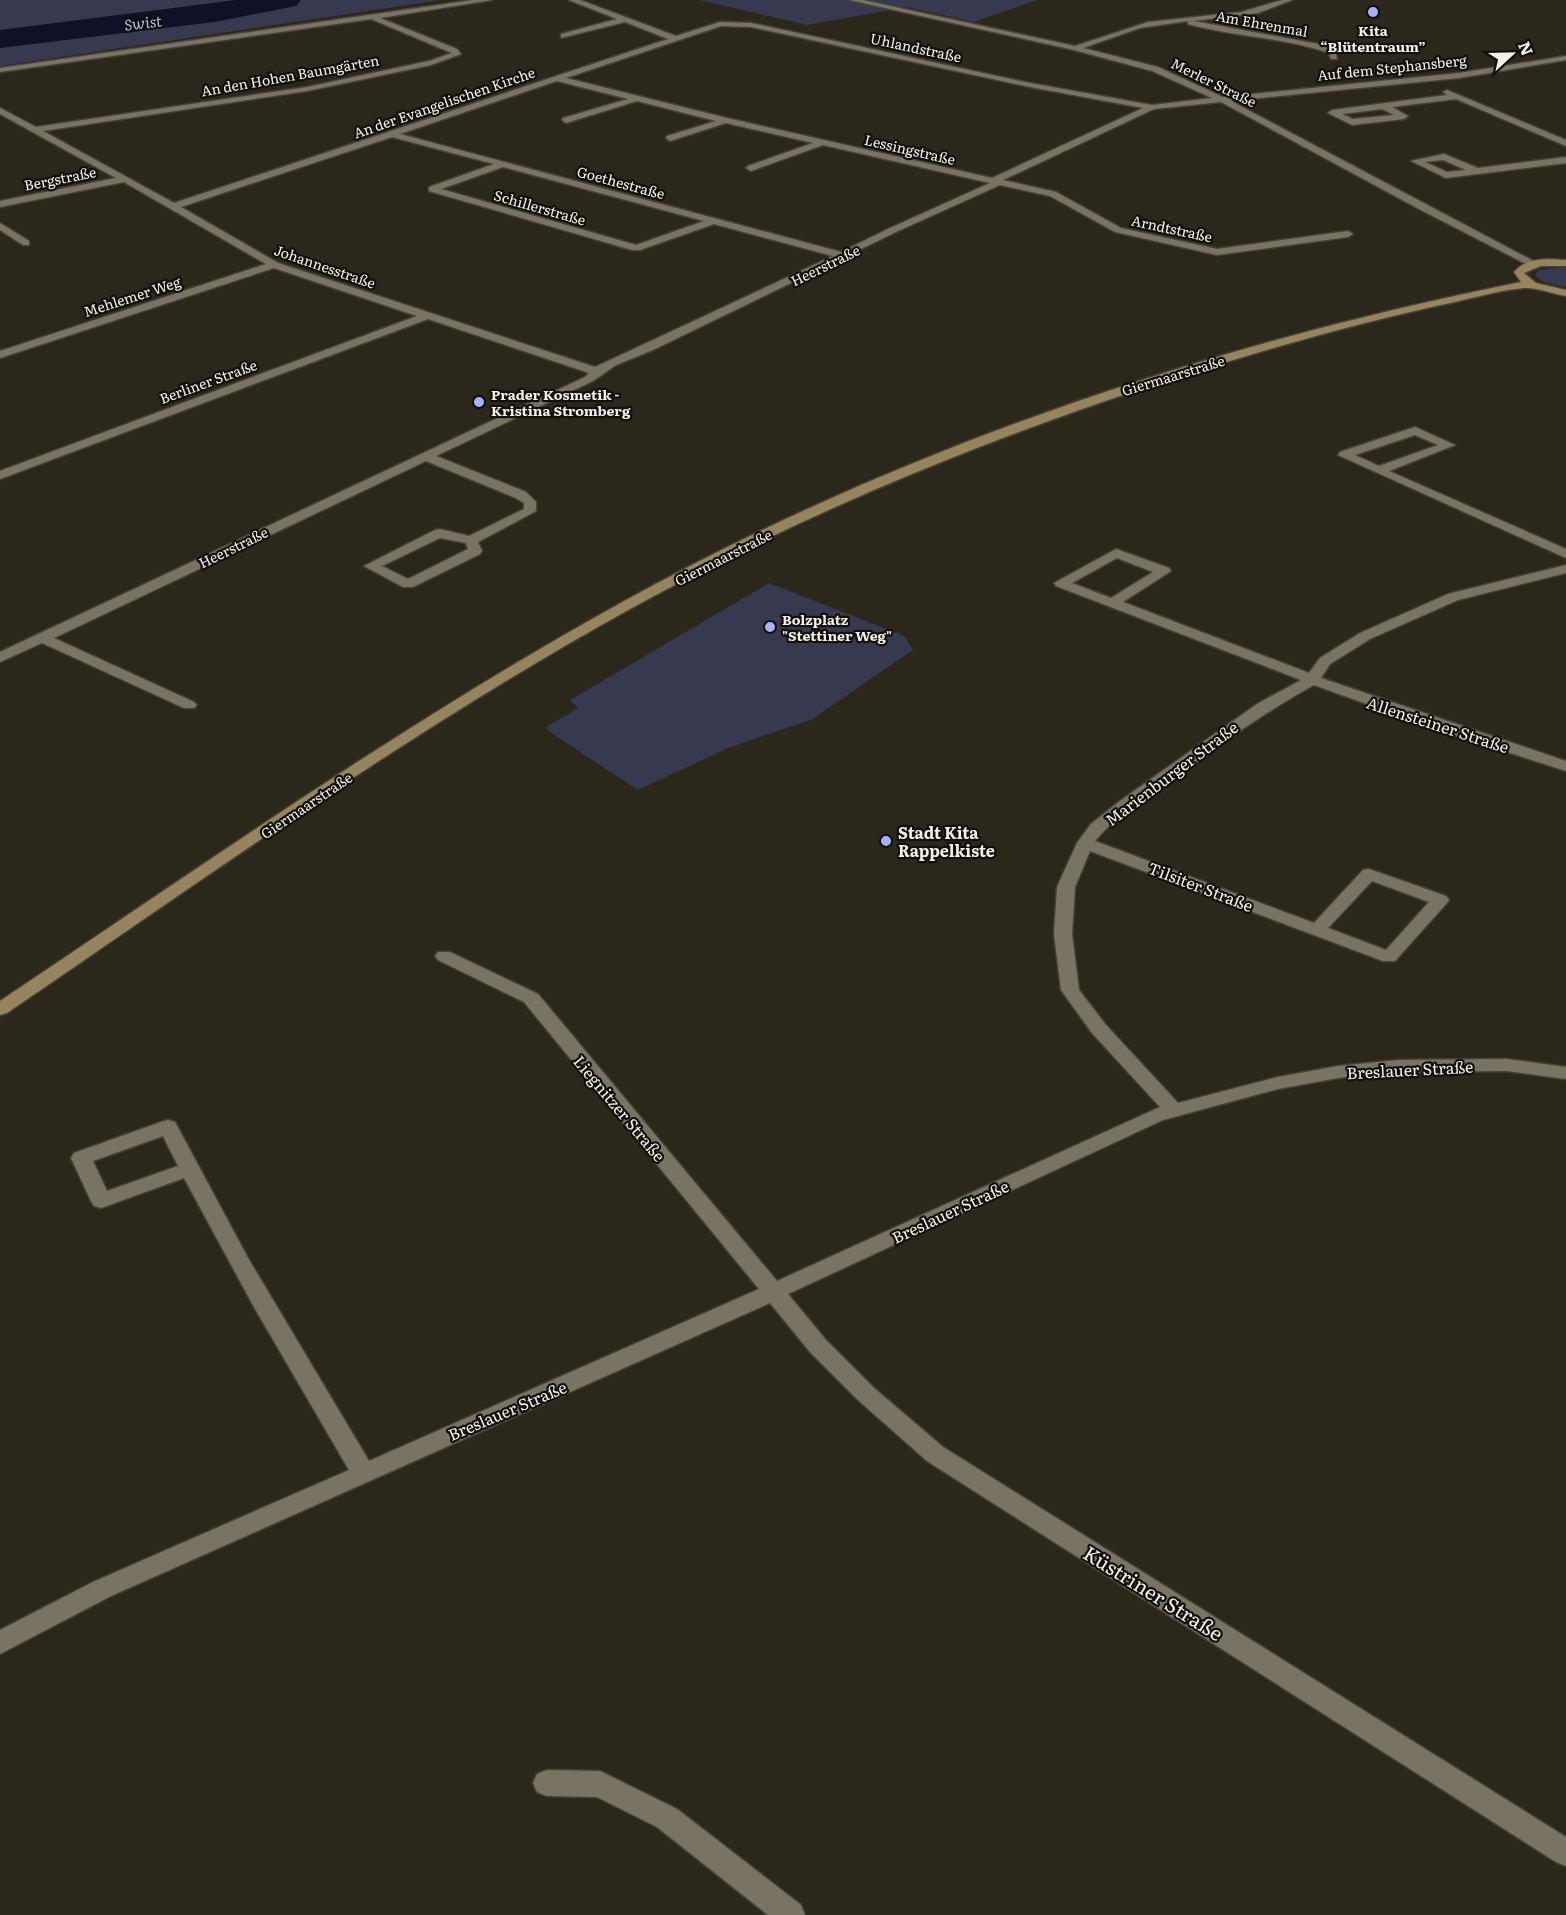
<svg xmlns="http://www.w3.org/2000/svg" width="1566" height="1915" font-family="Literata,serif">
<style>
.green{fill:#36394f}
.lines{fill:none;stroke-linecap:round;stroke-linejoin:round}
.river{fill:#0f1128;fill-rule:evenodd}
.street-casing{stroke:#464137;stroke-width:3}
.secondary-casing{stroke:#464137;stroke-width:3}
.street{fill:#797365;fill-rule:evenodd}
.secondary{fill:#95845e;fill-rule:evenodd}
.poi-dot{fill:#a5b1fc;stroke:#12100b;stroke-width:2}
.labels{text-anchor:middle;dominant-baseline:central;stroke-width:4.5;stroke-linejoin:round;paint-order:stroke}
.far-street-label{font-size:14px;fill:#f4f0e8;stroke:#12100b}
.far-poi-label{font-size:14px;font-weight:bold;fill:#f4f0e8;stroke:#12100b;text-anchor:start}
.far-water-label{font-size:15px;font-style:italic;fill:#b4bef3;stroke:#12100b}
.street-label{font-size:16px;fill:#f4f0e8;stroke:#12100b}
.poi-label{font-size:16px;font-weight:bold;fill:#f4f0e8;stroke:#12100b;text-anchor:start}
.near-street-label{font-size:20px;fill:#f4f0e8;stroke:#12100b}
</style>
<rect width="100%" height="100%" fill="#2c271b"/>
<path class="green" d="M0 0H441L0 66Z
M699 0H1037L974 22 907 7 807 25Z
M1566 267V287L1546 283 1535 276 1538 270Z
M769 583 904 636 913 650 811 720 728 748 638 790 547 730 548 726 578 708 570 700Z"/>
<g class="lines">
<path class="river" d="M236 0H301L296 6 214 22 0 48V30Z"/>
<g class="street-casing">
<path id="street" d="M473 0H492L380 18 457 49 461 54 431 65 307 91 43 131 174 203 668 39 625 22 561 38V34L617 19 569 0H580L676 36 720 22 751 23 1030 83 1152 105 1212 98 1152 71 1074 50 849 0H863L1075 46 1148 22 1241 12 1282 0H1292L1258 13 1194 21 1318 44 1335 50 1337 59H1331L1329 53C1283 37 1235 37 1188 24V21L1140 28 1083 48 1158 67 1223 97 1459 73 1566 56V60L1459 78 1231 101 1539 264 1530 266 1419 209 1221 102 1154 109 1003 180 1056 192 1121 228 1217 249 1348 231 1353 234 1348 237 1217 255 1115 232 1050 196 1000 185 896 232 653 350 616 365 593 381 436 456 526 492 536 502V511L478 542 482 551 480 554 413 587H403L364 566 435 530 440 529 469 536 524 509V503L516 498 426 461 54 638 194 702 197 705 194 708H184L42 643 0 662V652L585 377 589 373 428 319 0 479V471L417 316 274 268 0 358V351L266 264 124 182 0 207V201L116 178 0 114V108L36 127 307 87 429 61 452 53 371 19 0 72V68ZM721 26 751 27 1030 87 1143 108 992 178 727 118 566 78ZM557 81 628 99 563 118 562 120 566 123 637 101 716 121 667 136 666 138 670 141 726 123 813 143 748 166 746 168 751 171 823 145 990 183 890 228 841 252 400 134ZM392 137 494 164 429 187V191L632 250H640L714 224 833 256 595 367 278 263 181 207ZM503 167 704 221 636 245 441 189ZM440 538 466 543 468 549 408 579 382 566Z
M1447 90 1566 140V146L1456 99 1392 107 1408 116 1404 119 1352 125 1328 113 1332 110 1447 95 1443 92ZM1382 109 1394 115 1353 119 1342 114Z
M1444 154 1478 168 1566 157V163L1446 178 1411 161ZM1443 160 1466 170 1447 172 1425 162Z
M0 223 29 241V245H23L0 230Z
M1415 427 1455 445 1389 471 1566 549V558L1338 455 1340 452ZM1415 435 1438 445 1379 466 1355 455Z
M1116 549 1169 568 1171 571 1123 602 1309 673 1320 658 1360 633 1448 594 1566 565V573L1458 600 1370 639 1330 664 1321 678 1566 761V771L1433 728 1314 685C1263 713 1218 746 1171 780 1145 798 1115 816 1095 841L1314 923 1363 870 1369 869 1446 896 1449 900 1446 904 1395 961H1383L1090 851 1075 887 1072 934 1079 990 1106 1025 1178 1103 1278 1077 1338 1066 1398 1060 1507 1059 1566 1067V1079L1507 1071 1398 1072 1338 1078 1278 1089 1163 1120 788 1294 826 1340 874 1388 943 1447 1566 1837V1866L1556 1862 927 1461 858 1400 810 1352 770 1303 111 1596 0 1654V1630L93 1582 349 1470 254 1307 184 1178 101 1208 94 1206 91 1201 71 1158 74 1153 161 1122 168 1120 175 1122 248 1258 369 1461 759 1289 524 1002 438 960 435 956 438 952H450L538 994 777 1281 1160 1107 1092 1033 1061 990 1054 934 1057 887 1077 843 1091 824 1120 801 1257 704 1301 680 1056 586 1054 583ZM1117 558 1153 572 1111 598 1072 583ZM1372 881 1429 902 1386 950 1328 928ZM163 1136 178 1166 107 1191 93 1161Z
M547 1770 600 1771 677 1809 801 1905 805 1915H768L657 1827 597 1797 547 1796 537 1792 533 1783 537 1774Z"/>
</g>
<g class="secondary-casing">
<path id="secondary" d="M1547 259 1566 260V266H1541L1524 273 1536 283 1566 290V296C1553 294 1536 287 1524 288 1501 290 1477 297 1455 302 1389 316 1325 333 1260 352 1042 416 830 499 630 609 413 729 211 874 7 1013L0 1015V1001C203 865 403 724 617 605 898 449 1207 345 1521 282L1514 272C1523 262 1534 260 1547 259Z"/>
</g>
<use href="#street" class="street"/>
<use href="#secondary" class="secondary"/>
</g>
<g class="poi-dot">
<circle cx="1373" cy="12" r="6"/>
<circle cx="479" cy="402" r="6"/>
<circle cx="770" cy="627" r="6"/>
<circle cx="886" cy="841" r="6"/>
</g>
<g class="labels">
<g class="far-street-label">
<text transform="translate(1262 23) rotate(10)">Am Ehrenmal</text>
<text transform="translate(916 47) rotate(12)">Uhlandstraße</text>
<text transform="translate(1392 67) rotate(-6)">Auf dem Stephansberg</text>
<text transform="translate(290 75) rotate(-10)">An den Hohen Baumgärten</text>
<text transform="translate(1214 82) rotate(26)">Merler Straße</text>
<text transform="translate(444 102) rotate(-19)">An der Evangelischen Kirche</text>
<text transform="translate(910 149) rotate(13)">Lessingstraße</text>
<text transform="translate(60 178) rotate(-11)">Bergstraße</text>
<text transform="translate(621 182) rotate(15)">Goethestraße</text>
<text transform="translate(540 207) rotate(16)">Schillerstraße</text>
<text transform="translate(1172 228) rotate(12)">Arndtstraße</text>
<text transform="translate(825 265) rotate(-26)">Heerstraße</text>
<text transform="translate(325 266) rotate(19)">Johannesstraße</text>
<text transform="translate(132 296) rotate(-18)">Mehlemer Weg</text>
<text transform="translate(1173 375) rotate(-17)">Giermaarstraße</text>
<text transform="translate(208 381) rotate(-20)">Berliner Straße</text>
<text transform="translate(233 547) rotate(-26)">Heerstraße</text>
<text transform="translate(723 557) rotate(-27)">Giermaarstraße</text>
<text transform="translate(306 805) rotate(-34)">Giermaarstraße</text>
</g>
<g class="far-poi-label">
<text x="1373" y="30" text-anchor="middle">Kita<tspan x="1373" dy="16">“Blütentraum”</tspan></text>
<text x="491" y="394">Prader Kosmetik -<tspan x="491" dy="16">Kristina Stromberg</tspan></text>
<text x="782" y="619">Bolzplatz<tspan x="782" dy="16">"Stettiner Weg"</tspan></text>
</g>
<g class="far-water-label">
<text transform="translate(143 22) rotate(-7)">Swist</text>
</g>
<g class="street-label">
<text transform="translate(1438 724) rotate(18)">Allensteiner Straße</text>
<text transform="translate(1171 773) rotate(-37)">Marienburger Straße</text>
<text transform="translate(1201 886) rotate(21)">Tilsiter Straße</text>
<text transform="translate(1410 1069) rotate(-3)">Breslauer Straße</text>
<text transform="translate(620 1108) rotate(50)">Liegnitzer Straße</text>
<text transform="translate(950 1211) rotate(-25)">Breslauer Straße</text>
<text transform="translate(507 1410) rotate(-23)">Breslauer Straße</text>
</g>
<g class="poi-label">
<text x="898" y="832">Stadt Kita<tspan x="898" dy="18">Rappelkiste</tspan></text>
</g>
<g class="near-street-label">
<text transform="translate(1154 1592) rotate(32)">Küstriner Straße</text>
</g>
</g>
<g transform="translate(1512 54) rotate(68)" stroke="#12100b" stroke-width="4.5" paint-order="stroke">
<path d="M0-4.5L10 22L0 15L-10 22Z" fill="#f4f0e8"/>
<text y="-9" font-size="16" font-weight="bold" text-anchor="middle" fill="#f4f0e8">N</text>
</g>
</svg>
